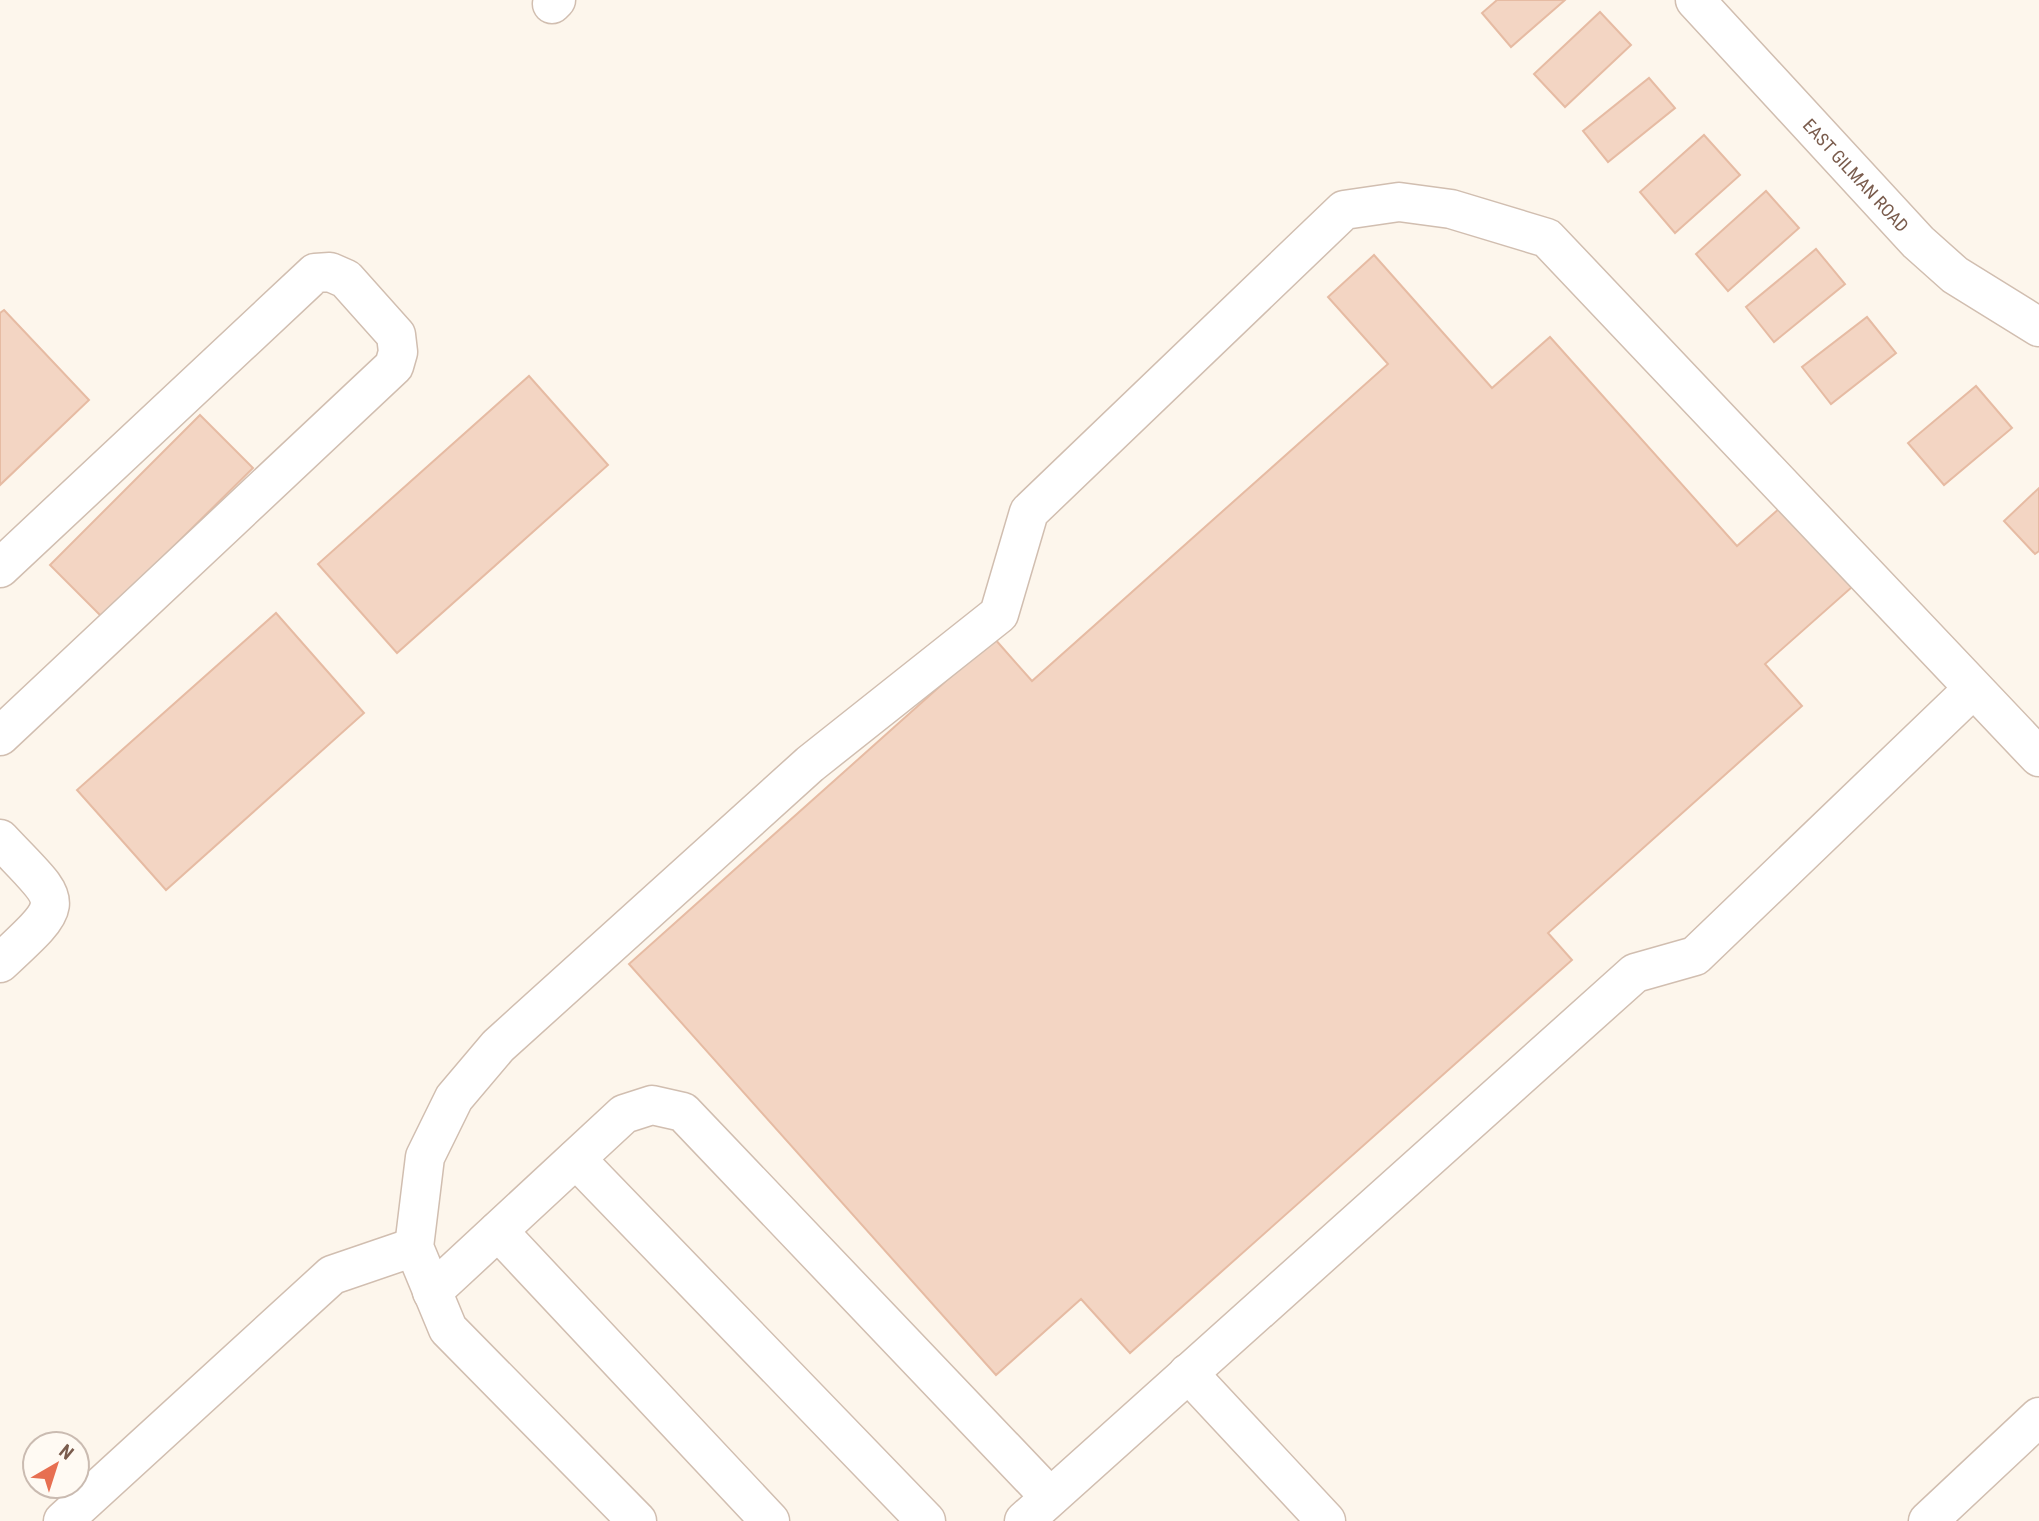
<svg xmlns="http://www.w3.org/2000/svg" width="2039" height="1521" font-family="'Roboto Condensed',sans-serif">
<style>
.building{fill:#f3d5c3;stroke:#e6bba3;stroke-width:2}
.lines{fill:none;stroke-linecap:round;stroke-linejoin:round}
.minor-casing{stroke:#d1beb0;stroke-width:41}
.minor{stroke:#fff;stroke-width:38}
.labels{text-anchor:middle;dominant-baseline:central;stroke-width:5;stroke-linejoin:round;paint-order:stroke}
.street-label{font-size:18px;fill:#7a5c4d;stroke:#fffaf3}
</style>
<rect width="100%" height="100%" fill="#fdf6ec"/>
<path class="building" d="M1497 0H1565L1511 47 1482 13Z
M1600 12 1631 45 1565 107 1534 74Z
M1649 78 1675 108 1608 162 1583 131Z
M1704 135 1740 175 1675 233 1640 192Z
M1766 191 1799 228 1728 291 1696 254Z
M1816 249 1845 284 1774 342 1746 307Z
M1374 255 1492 388 1550 337 1737 546 1781 507 1852 587 1765 664 1802 706 1548 933 1572 960 1130 1353 1081 1299 996 1375 629 964 994 638 1032 681 1388 364 1328 297Z
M4 310 89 400 0 485V313Z
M1867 317 1896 353 1831 404 1802 367Z
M529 376 608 465 397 653 318 564Z
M1976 386 2012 428 1944 485 1908 443Z
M200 415 253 468 102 617 50 565Z
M2039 488V551L2035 554 2004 521Z
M276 613 364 713 166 890 77 790Z"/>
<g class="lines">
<g class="minor-casing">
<g id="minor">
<path id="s1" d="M1695 0 1918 242 1955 275 2039 327"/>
<path d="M552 4 556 0"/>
<path d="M0 568 315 273 330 272 346 279 396 335 398 352 394 366 0 736"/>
<path d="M0 839C63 906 70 898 0 963"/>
<path d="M576 1159 926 1521"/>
<path d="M498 1231 770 1521"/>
<path d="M432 1292 624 1114 652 1105 683 1112 1050 1497"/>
<path d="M1188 1373 1326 1521"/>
<path d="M63 1521 332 1275 414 1247"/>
<path d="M637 1521 448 1329 414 1247 425 1157 454 1098 498 1046 810 764 999 614 1029 512 1344 210 1399 202 1451 209 1547 238 2039 757"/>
<path d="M1024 1521 1635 973 1695 956 1973 689"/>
<path d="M1928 1521 2039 1417"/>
</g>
</g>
<use href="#minor" class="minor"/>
</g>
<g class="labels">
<g class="street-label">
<text stroke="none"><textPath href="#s1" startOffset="238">EAST GILMAN ROAD</textPath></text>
</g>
</g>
<g transform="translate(56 1465) rotate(39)"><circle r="33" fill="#fffaf3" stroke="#cabbb1" stroke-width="2"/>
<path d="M0-5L12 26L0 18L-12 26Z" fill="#e76f51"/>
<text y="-10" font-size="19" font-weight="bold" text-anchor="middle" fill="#7a5c4d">N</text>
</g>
</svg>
